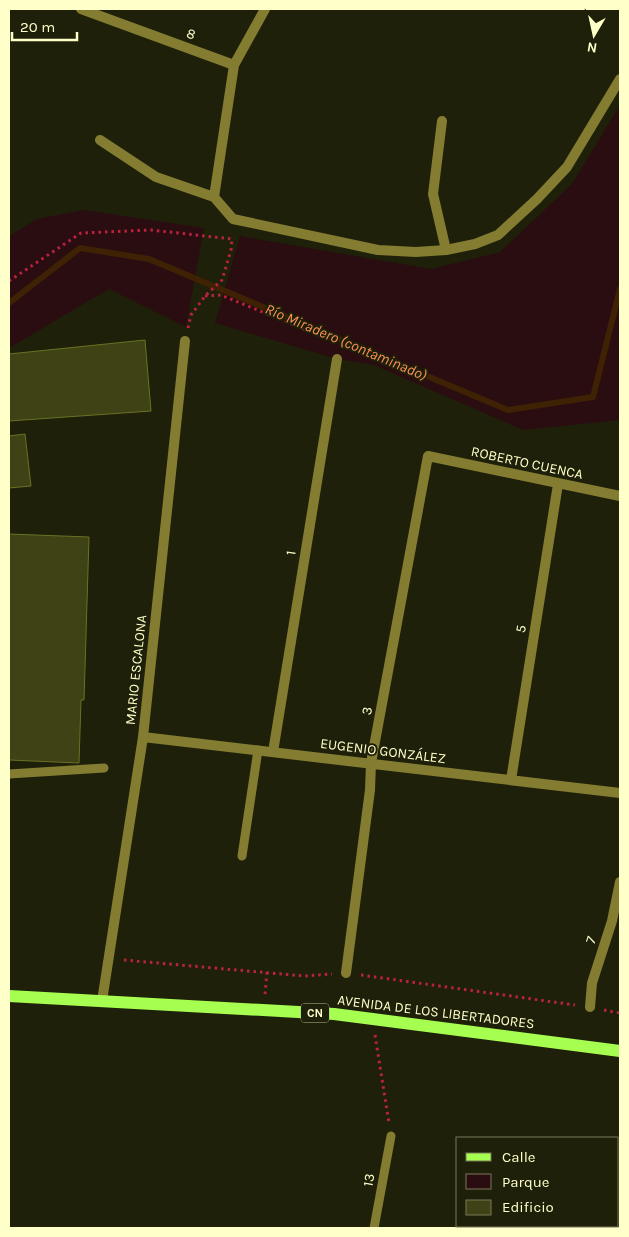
<svg xmlns="http://www.w3.org/2000/svg" width="629" height="1237" font-family="Karla,sans-serif">
<style>
.green{fill:#2a0d11}
.lines{fill:none;stroke-linecap:round;stroke-linejoin:round}
.stream{stroke:#3f2204;stroke-width:6}
.building{fill:#3f4215;stroke:#6b7124}
.path{stroke:#ba223d;stroke-width:3;stroke-dasharray:2.5 4;stroke-linecap:butt}
.service{stroke:#837c31;stroke-width:9}
.minor{stroke:#837c31;stroke-width:10}
.primary{stroke:#a6ff50;stroke-width:12}
.labels{text-anchor:middle;dominant-baseline:central;stroke-width:4;stroke-linejoin:round;paint-order:stroke}
.shield{fill:#1f200a;stroke:#bcbc90;stroke-width:1}
.shield-label{font-size:12px;font-weight:bold;fill:#ffffc9}
.street-label{font-size:14px;fill:#ffffc9;stroke:#1f200a}
.water-label{font-size:15px;font-style:italic;fill:#ff9057;stroke:#1f200a}
</style>
<rect width="100%" height="100%" fill="#1f200a"/>
<path class="green" d="M620 105V420L523 430 374 365 337 359 215 323 240 236 431 269 500 252 572 184Z
M84 210 204 228 186 327 109 289 9 348V236L37 219Z"/>
<g class="lines">
<path class="stream" d="M9 303 80 248 149 259 508 410 593 397 620 289"/>
</g>
<path class="building" d="M145 340 151 411 9 421V354Z
M25 434 31 486 9 488V436Z
M9 534 89 537 84 700H81L79 763 9 760Z"/>
<g class="lines">
<path class="path" d="M9 281 81 233 151 230 232 239
M205 296 221 295 335 342
M188 328 191 315 205 296 222 280 231 250 232 238
M124 960 304 976 332 974
M361 975 575 1005
M265 994 267 972
M604 1010 620 1013
M375 1035 389 1123"/>
<path class="service" d="M9 774 104 768
M242 856 258 750
M374 1228 391 1136"/>
<path class="minor" d="M81 9 234 65
M442 121 433 194 446 250
M100 140 156 177 214 197 233 219 378 250 416 252 446 250 475 244 498 235 537 199 567 167 620 79
M214 197 234 65 265 9
M143 737 620 793
M273 752 337 359
M511 780 558 484
M346 973 370 790 371 763 428 456 620 496
M102 1001 143 737 185 341
M590 1007 592 983 612 921 620 882"/>
<path class="primary" d="M9 996 334 1014 620 1051"/>
</g>
<g class="labels">
<rect class="shield" x="301" y="1003.5" width="28" height="19" rx="4"/>
<g class="shield-label">
<text x="315" y="1013">CN</text>
</g>
<g class="street-label">
<text transform="translate(191 34) rotate(20)">8</text>
<text transform="translate(527 463) rotate(12)">ROBERTO CUENCA</text>
<text transform="translate(291 553) rotate(-81)">1</text>
<text transform="translate(521 629) rotate(-81)">5</text>
<text transform="translate(136 670) rotate(-84)">MARIO ESCALONA</text>
<text transform="translate(367 711) rotate(-80)">3</text>
<text transform="translate(383 751) rotate(7)">EUGENIO GONZÁLEZ</text>
<text transform="translate(591 940) rotate(-72)">7</text>
<text transform="translate(436 1012) rotate(7)">AVENIDA DE LOS LIBERTADORES</text>
<text transform="translate(369 1180) rotate(-80)">13</text>
</g>
<g class="water-label">
<text transform="translate(346 342) rotate(23)">Río Miradero (contaminado)</text>
</g>
</g>
<rect width="629" height="1237" fill="none" stroke="#ffffc9" stroke-width="20"/>
<rect x="456" y="1137" width="162" height="90" fill="#1f200a" stroke="#797956"/>
<rect x="466" y="1153" width="25" height="8" fill="#a6ff50" stroke="#797956"/>
<text x="502" y="1162" font-size="15" fill="#ffffc9">Calle</text>
<rect x="466" y="1174" width="25" height="15" fill="#2a0d11" stroke="#797956"/>
<text x="502" y="1187" font-size="15" fill="#ffffc9">Parque</text>
<rect x="466" y="1200" width="25" height="15" fill="#3f4215" stroke="#797956"/>
<text x="502" y="1212" font-size="15" fill="#ffffc9">Edificio</text>
<g transform="translate(594 35) rotate(189)" stroke="#1f200a" stroke-width="4" paint-order="stroke">
<path d="M0-4L9 19L0 12L-9 19Z" fill="#ffffc9"/>
<text y="-8" font-size="14" font-weight="bold" text-anchor="middle" fill="#ffffc9">N</text>
</g>
<path d="M12 32v8h65v-8" fill="none" stroke="#ffffc9" stroke-width="2.5"/>
<text x="20" y="32" font-size="15" fill="#ffffc9" stroke="#1f200a" stroke-width="4" paint-order="stroke">20 m</text>
</svg>
